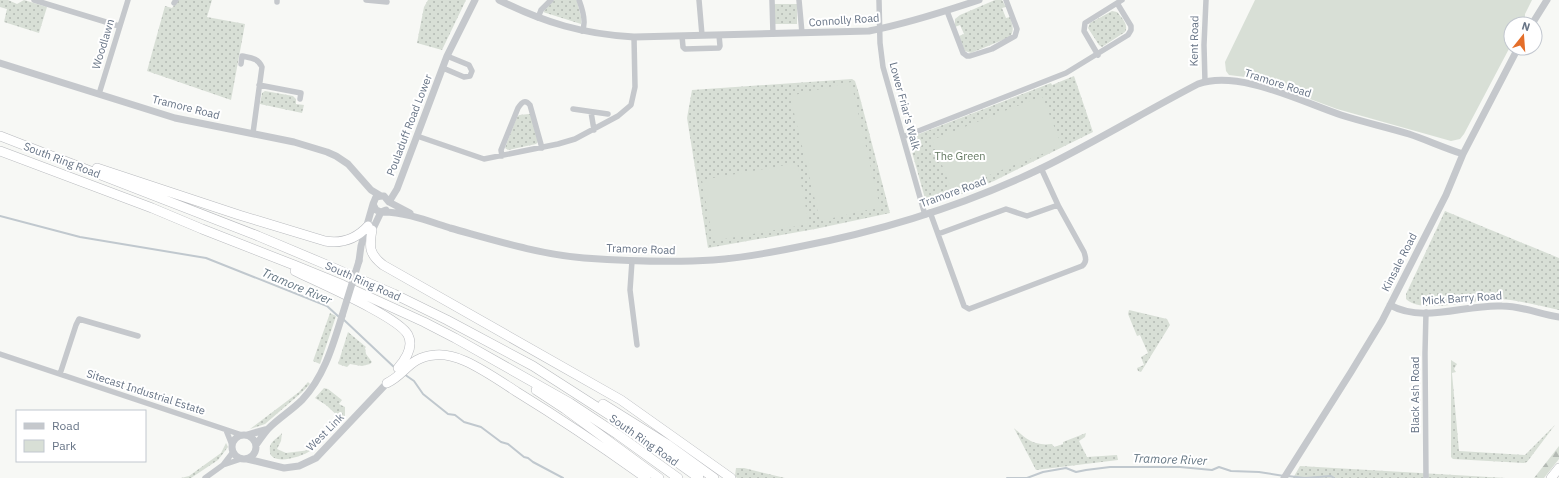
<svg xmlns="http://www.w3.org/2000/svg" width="1559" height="478" font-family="'IBM Plex Sans',sans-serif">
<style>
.green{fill:url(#green-dots)}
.forest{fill:url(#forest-firs)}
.pitch{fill:#d8dfd6}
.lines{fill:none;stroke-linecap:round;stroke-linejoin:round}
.stream{stroke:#c0c8ce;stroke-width:2}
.trunk-casing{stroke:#b8babe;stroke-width:10}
.minor{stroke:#c5c8cc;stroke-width:5.5}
.tertiary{stroke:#c5c8cc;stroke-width:7}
.trunk{stroke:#fff;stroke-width:9}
.tertiary-bridge{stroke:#c5c8cc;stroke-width:7}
.labels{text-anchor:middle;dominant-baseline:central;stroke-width:4;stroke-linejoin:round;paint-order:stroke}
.street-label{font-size:11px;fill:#677486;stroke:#fff}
.park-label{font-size:11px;fill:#637861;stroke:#fff}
.water-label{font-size:12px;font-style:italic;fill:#637582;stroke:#fff}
</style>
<defs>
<pattern id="green-dots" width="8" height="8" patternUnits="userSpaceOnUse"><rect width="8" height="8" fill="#d8dfd6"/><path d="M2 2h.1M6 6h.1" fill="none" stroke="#b3b9b3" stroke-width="1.8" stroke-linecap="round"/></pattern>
<pattern id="forest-firs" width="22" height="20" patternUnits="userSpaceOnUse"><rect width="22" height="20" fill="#d8dfd6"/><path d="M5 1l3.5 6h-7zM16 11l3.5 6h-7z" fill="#b3b9b3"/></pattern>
</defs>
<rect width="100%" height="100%" fill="#f7f8f5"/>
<path class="green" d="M0 0H8L17 4 24 0 47 7 39 33 4 22 7 9 0 7Z
M178 0H212L207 17 245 24 231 100 147 71 165 6 172 8Z
M428 0H466L442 50 417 43 424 7Z
M554 0H576L577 1 581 17V24L543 12Z
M995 0H1002L1006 7 1002 8 1006 18 1010 17C1012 24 1015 30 1010 37L971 53 965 51 959 36 964 34 960 25 955 27V19L960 15Z
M774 4H797V24H774Z
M1112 11 1117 12C1122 18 1129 25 1125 32L1102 47 1099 45 1088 28 1090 23Z
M1074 76 1093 132 994 181 936 204 931 205 926 202 910 145 912 139 919 134 1051 83 1052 85Z
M852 79 855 81 859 94 890 213 815 229 708 248 687 118 692 90Z
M265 91 293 96 296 99V104L304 105 302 113 260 104 262 93Z
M529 114H531L538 142 536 144 508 150 505 148 506 145 517 117 519 115Z
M1445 211 1559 258V310C1539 306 1519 300 1499 299 1477 299 1421 315 1406 299V294Z
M1129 310 1167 319 1170 325 1141 372 1138 371 1137 368 1144 365 1141 357 1148 353 1140 335 1137 336 1128 314Z
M330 313 336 316 320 364 313 361Z
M348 332 366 347 365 348 366 354 372 362 370 364 362 366 350 364 347 367 338 364Z
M1451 360 1457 364 1454 369 1456 372 1452 373 1459 451 1525 455 1555 425 1527 462 1524 463 1453 459 1451 457Z
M308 382 310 384 301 393 265 424 250 429 299 392Z
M324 388 328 389 342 400 339 404 345 407V418L341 419 326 405 315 398Z
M1014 428C1027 440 1034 446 1052 444L1054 447 1063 444V442L1086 433 1085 437 1079 441 1087 457 1117 455 1118 460 1036 470Z
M282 433 281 441 277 449 286 453 310 450V451C303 456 274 466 270 453 270 450 269 447 271 444 273 440 279 437 282 433Z
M226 443 228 447 218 460 191 478H181L189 476 221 453Z
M1300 466 1506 478H1293Z
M736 468H744L785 478H737L735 476Z"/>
<path class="forest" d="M1559 446V459L1544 478H1534Z"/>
<path class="pitch" d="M1255 0H1532L1525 14V22L1523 24H1511V45L1464 134 1460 139 1451 141 1337 109 1253 78 1229 75 1226 71 1225 62Z
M851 82 880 207 820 221 790 96Z
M1042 96 1062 146 952 190 932 140Z
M797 163 809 224 713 241 702 180Z"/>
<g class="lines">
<path class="stream" d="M0 216 80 237 206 258 327 306 339 317
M343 319 395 368
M404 374 414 381 423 394 448 414 455 415 464 422 481 427 501 442 508 444 524 457 528 458 533 462 563 478
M1288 476 1305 478 1331 476 1334 478
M1007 478H1027L1043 472 1066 468 1076 472 1086 470 1110 467H1180L1212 470 1219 467 1231 471 1259 472 1284 476"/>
<g class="trunk-casing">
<path id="trunk" d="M0 136 258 236 327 265 394 294 447 320 533 366 628 427 699 478
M0 151 152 208 202 229 294 265 343 285 424 322 455 338 570 403 617 434 678 478
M97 168 239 215 325 241C342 244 357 238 368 226
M372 230C369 247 369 254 383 265L621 400 731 478
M295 271C317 282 399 317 408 335 414 347 406 359 398 368
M387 383C406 374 409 357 435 355 445 354 456 357 465 361 483 369 500 381 517 392 561 419 604 448 646 478
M536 390 565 409 659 478
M603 404 667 444 714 478
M1551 478 1559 468"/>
</g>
<path class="minor" d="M34 0 119 26
M366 0 387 2
M579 0C582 8 587 23 582 31
M699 0 702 35
M772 0 773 34
M799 0 802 33
M879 0 880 43 883 67 925 215
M277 2V0
M174 3 176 0
M947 11 963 53 967 56H970L992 49 1015 36 1017 29 1006 0
M538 18 541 10 551 0
M682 36 683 47 685 49 719 48 720 46 719 35
M1098 55 1084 31 1085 23 1122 0
M241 64 242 56C251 58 258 58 262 67L253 133
M443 68 464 77 470 76 472 71 469 65 447 56
M1205 82 1204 45 1206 0
M259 85 301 93 300 99
M99 94 128 0
M573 109 608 114
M591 112 594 130
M417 136 484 159 558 144 575 139 618 116 631 105 635 87 634 37
M903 137 1066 73 1128 35 1131 30V26L1117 3
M502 156 501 150 518 108C522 102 525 99 530 105L542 148
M930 212 964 306 969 309 1082 266C1087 262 1086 258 1084 252L1058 205
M938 234 1006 209 1027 216 1058 205 1041 168
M632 261 630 290 637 345
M0 354 242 435
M60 374 76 325 79 319 138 336
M226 430 232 445
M223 465 241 459
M205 478 223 465 233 452
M1426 478 1425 353 1426 312"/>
<path class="tertiary" d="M499 0C545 23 583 34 634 37L869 31C906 24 943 12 979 0
M1532 24 1547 0
M0 63 175 118 294 142 327 152 336 156 348 164 371 190 381 196
M389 202 397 189 447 56 475 0
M386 210 381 212 376 210 373 204 376 197 381 196H384L389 202 410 213
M383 212C405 212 428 221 450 228 494 240 538 254 584 258 627 261 669 263 713 260 741 258 769 253 798 247 881 231 965 205 1042 168 1095 142 1146 111 1198 84 1238 69 1302 102 1341 115 1363 122 1386 127 1409 134 1427 140 1444 148 1463 154
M370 235 381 212
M359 261 361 246 373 204
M1390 305C1424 324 1465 304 1502 306 1521 306 1540 314 1559 317
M232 447a12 12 0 1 1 24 0a12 12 0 1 1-24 0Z
M247 435 268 429
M256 445C260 440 264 433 269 428 279 418 292 410 302 400 324 377 333 345 342 316
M247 459 284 468 299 466 316 458 387 383
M1284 478 1351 372 1382 321 1446 195 1463 154 1518 48"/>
<use href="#trunk" class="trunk"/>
<path class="tertiary-bridge" d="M342 316 359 261"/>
</g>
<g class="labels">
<g class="street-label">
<text transform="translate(844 20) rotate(-4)">Connolly Road</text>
<text transform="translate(1194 41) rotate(-89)">Kent Road</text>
<text transform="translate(103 44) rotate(-73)">Woodlawn</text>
<text transform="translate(1278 83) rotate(18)">Tramore Road</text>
<text transform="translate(905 106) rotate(75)">Lower Friar's Walk</text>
<text transform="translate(186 107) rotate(14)">Tramore Road</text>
<text transform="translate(409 125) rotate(-69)">Pouladuff Road Lower</text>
<text transform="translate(62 160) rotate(21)">South Ring Road</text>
<text transform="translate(953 192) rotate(-20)">Tramore Road</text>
<text transform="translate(641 249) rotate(2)">Tramore Road</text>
<text transform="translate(1399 262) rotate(-63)">Kinsale Road</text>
<text transform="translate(363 281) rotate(24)">South Ring Road</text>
<text transform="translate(1462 298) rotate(-4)">Mick Barry Road</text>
<text transform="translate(146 392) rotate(18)">Sitecast Industrial Estate</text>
<text transform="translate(1415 395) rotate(-90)">Black Ash Road</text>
<text transform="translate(325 432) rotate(-45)">West Link</text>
<text transform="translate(644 440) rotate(35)">South Ring Road</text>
</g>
<g class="park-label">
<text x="960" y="156">The Green</text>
</g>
<g class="water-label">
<text transform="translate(297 286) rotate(23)">Tramore River</text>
<text transform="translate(1170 459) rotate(2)">Tramore River</text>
</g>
</g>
<rect x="16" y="410" width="130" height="52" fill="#ffffff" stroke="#c2c7cf"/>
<rect x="24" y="423" width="20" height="6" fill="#c5c8cc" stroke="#c2c7cf"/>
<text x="52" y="430" font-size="12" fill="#677486">Road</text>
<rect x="24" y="440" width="20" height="12" fill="#d8dfd6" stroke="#c2c7cf"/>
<text x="52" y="450" font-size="12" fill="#677486">Park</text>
<g transform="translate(1523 36) rotate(17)"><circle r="19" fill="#ffffff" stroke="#c2c7cf"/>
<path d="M0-3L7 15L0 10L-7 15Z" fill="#e46e29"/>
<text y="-6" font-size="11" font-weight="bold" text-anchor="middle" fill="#677486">N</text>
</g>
</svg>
